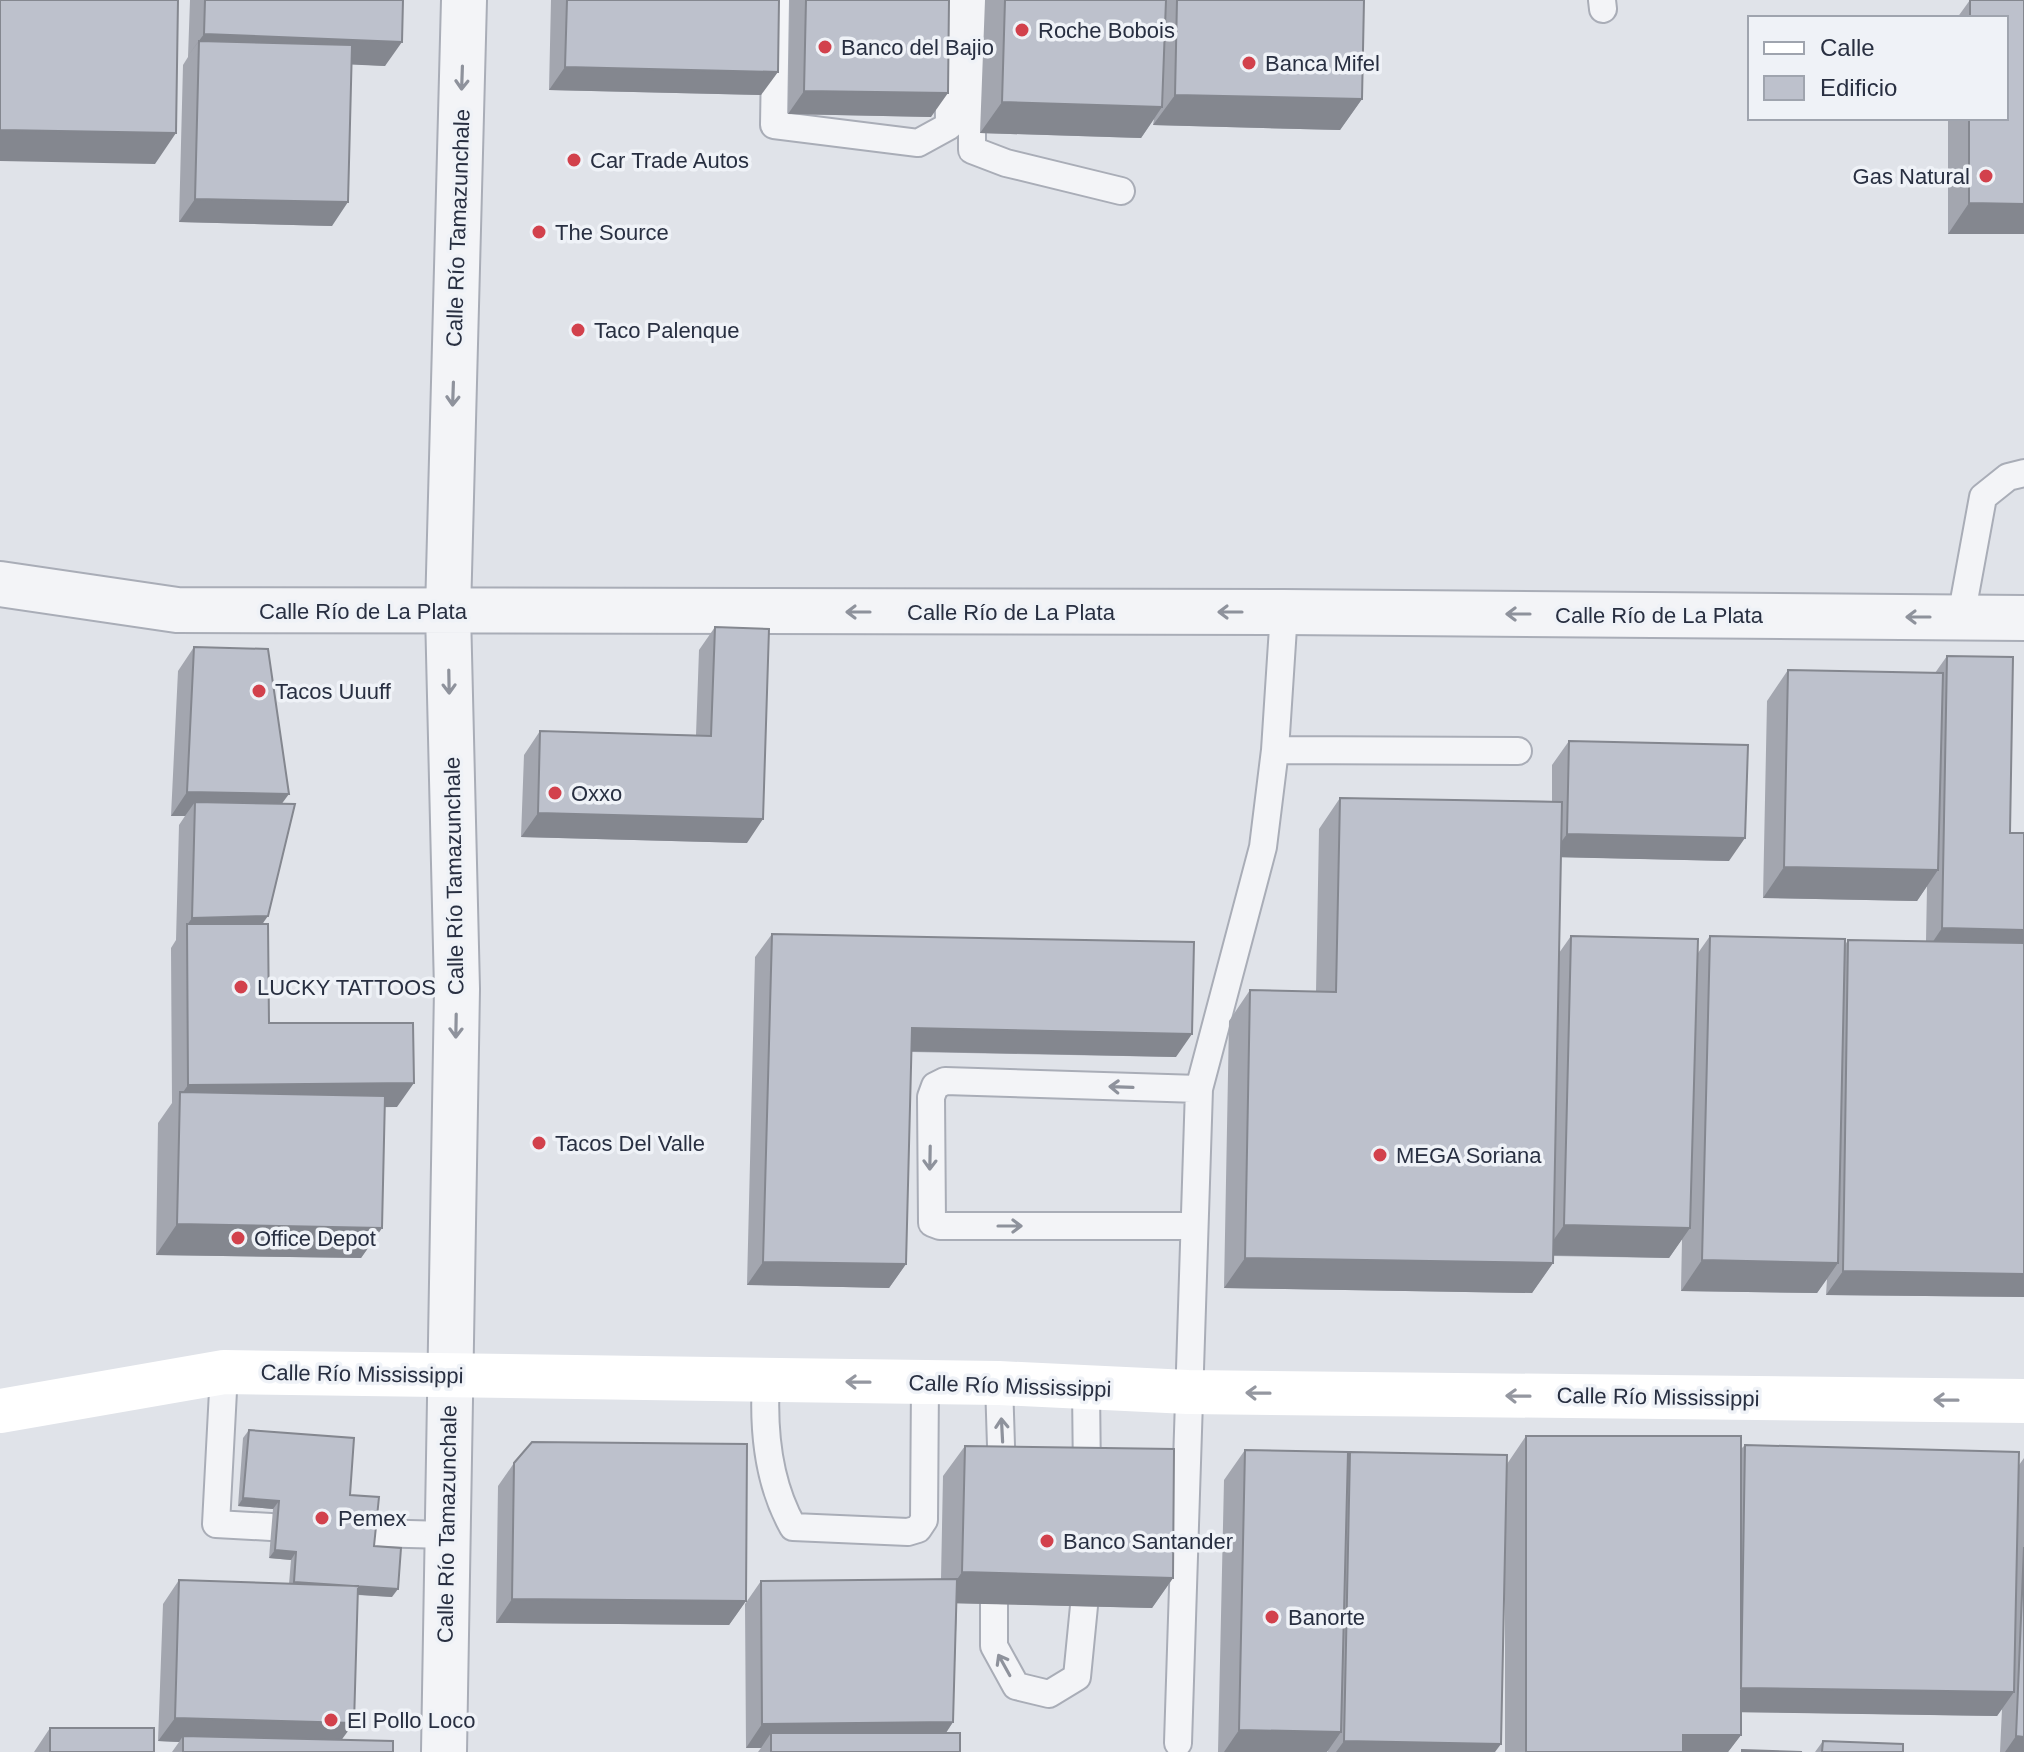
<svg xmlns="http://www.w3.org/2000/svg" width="2024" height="1752" font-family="Arial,sans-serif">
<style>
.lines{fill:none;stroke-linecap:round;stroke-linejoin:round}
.lane-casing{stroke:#a9adb7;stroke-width:30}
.street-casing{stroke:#a9adb7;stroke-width:48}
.lane{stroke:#f3f4f7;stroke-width:26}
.street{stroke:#f3f4f7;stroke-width:44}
.secondary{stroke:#fff;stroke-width:44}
.wall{fill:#a3a6af}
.shaded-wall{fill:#84878f}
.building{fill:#bdc1cc;stroke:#84878f;stroke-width:2}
.oneway{stroke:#8e929c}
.oneway2{stroke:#9497a0}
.poi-dot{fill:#d2414c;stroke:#eff2f7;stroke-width:3}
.labels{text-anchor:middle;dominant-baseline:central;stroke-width:7;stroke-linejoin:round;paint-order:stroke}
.poi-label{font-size:22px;fill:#282f41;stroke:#eff2f7;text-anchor:start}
.street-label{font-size:22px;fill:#282f41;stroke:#eff2f7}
</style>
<rect width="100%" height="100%" fill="#e0e3e9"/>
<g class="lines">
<g class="lane-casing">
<path id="lane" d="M776 0 774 125 918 143 949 126 948 0
M972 0V150L1006 163 1121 191
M1602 0 1603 9
M1961 617 1983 497 2008 477 2024 473
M1275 750 1518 751
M1194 1226H940L932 1223 931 1097 935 1086 945 1081 1199 1089
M224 1372 216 1524 271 1527
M766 1380C763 1429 768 1483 793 1527L908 1532 918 1529 924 1520 925 1383
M999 1383 1002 1477
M1086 1388 1087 1478
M371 1533 447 1535
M994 1604V1646L1016 1686 1049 1694 1077 1677 1084 1606
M1178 1743 1199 1089 1263 847 1275 750 1284 612"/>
</g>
<g class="street-casing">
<path id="street" d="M0 584 177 610 1284 612 2024 618
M444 1752 457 989 448 612 464 0"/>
</g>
<use href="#lane" class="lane"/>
<use href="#street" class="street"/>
<path class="secondary" d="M0 1411 224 1372 999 1383 1188 1392 2024 1401"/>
</g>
<path class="wall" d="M190 0H403L385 66 352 64 332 226 179 222 183 65 188 57Z
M551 0H779L761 95 549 90Z
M790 0H949L931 117 788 114Z
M985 0H1364L1362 99 1340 130 1153 125 1154 119 1141 138 980 133Z
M1970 0V18H1957Z
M1948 118H2006L2024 234H1948Z
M715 627 747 843 521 837 524 755 540 731 696 735 699 650Z
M194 647 282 804 263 924 269 1023 397 1107H385L382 1228 361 1258 156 1255 158 1123 172 1103 171 948 176 940 179 825 185 816H171L178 671Z
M1947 656 2010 833 2024 1297 1826 1295 1827 1279 1817 1293 1681 1291 1682 1239 1669 1258 1553 1256V1263L1532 1293 1224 1288 1229 1021 1250 990 1316 992 1319 829 1340 798 1552 801V765L1569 741 1729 861 1561 857 1559 953 1571 936 1698 953 1710 936 1845 945 1848 940 1926 941 1927 886 1917 901 1763 898 1767 701 1788 670 1935 673Z
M772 934 1176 1057 911 1052 906 1264 889 1288 747 1285 755 957Z
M249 1430 350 1495 374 1546 392 1597 358 1595 342 1740 393 1752H172L179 1742 158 1741 163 1604 179 1580 289 1584 291 1560 269 1558 273 1509 238 1506 243 1438Z
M1526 1436 1741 1449 1745 1445 2019 1465 2024 1458V1752H2000L2002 1709 1997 1716 1741 1712V1735L1728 1752H1505V1566L1495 1752H1328V1750L1327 1752H1218L1224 1480 1245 1450 1347 1456 1350 1452 1507 1464Z
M965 1446 1173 1578 1152 1608 957 1603 953 1722 946 1733 960 1752H758L761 1748H746L745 1604 761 1581 941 1579 943 1476Z
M514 1463 746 1601 729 1625 496 1623 498 1486Z
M50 1728 154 1752H34Z
M1823 1741 1903 1752H1815Z"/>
<path class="shaded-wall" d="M204 34 402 42 385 66 199 58V41L187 57Z
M565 67 778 72 761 95 549 90Z
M804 91 948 93 931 117 788 114Z
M1175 95 1362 99 1340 130 1153 125Z
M1002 102 1162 107 1141 138 980 133Z
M0 130 176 133 155 164 0 161Z
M195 199 348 202 332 226 179 222Z
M1969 203 2024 204V234H1948Z
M187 792 289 794 272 817 195 802 185 816H171Z
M538 813 763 819 747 843 521 837Z
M1567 834 1745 838 1729 861 1550 857Z
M1784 867 1938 870 1917 901 1763 898Z
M268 916 251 940 187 925 192 918Z
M1942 928 2024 930V953L1926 952Z
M912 1028 1192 1034 1176 1057 895 1051Z
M414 1083 397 1107 179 1109V1098L188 1085Z
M177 1224 382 1228 361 1258 156 1255Z
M1564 1225 1690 1228 1669 1258 1543 1255Z
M1245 1258 1553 1263 1532 1293 1224 1288Z
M1702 1260 1838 1263 1817 1293 1681 1291Z
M763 1262 906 1264 889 1288 747 1285Z
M1843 1271 2024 1274V1297L1826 1295Z
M243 1498 279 1501 273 1509 238 1506Z
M275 1550 296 1552 291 1560 269 1558Z
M962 1572 1173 1578 1152 1608 941 1603Z
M294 1582 398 1589 392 1597 288 1590Z
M512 1599 746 1601 729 1625 496 1623Z
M1741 1688 2014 1692 1997 1716 1725 1712Z
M175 1718 354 1723 337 1746 183 1736 179 1742 158 1741Z
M953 1722 937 1746 771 1733 761 1748H746L762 1724Z
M1239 1730 1341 1732 1327 1752H1224Z
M1683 1735H1741L1728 1752H1671Z
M2016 1736 2024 1737V1752H2005Z
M1344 1741 1501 1744 1495 1752H1336Z"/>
<path class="building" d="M0 0H178L176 133 0 130Z
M205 0H403L402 42 204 34Z
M567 0H779L778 72 565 67Z
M806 0H949L948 93 804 91Z
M1005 0H1166L1162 107 1002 102Z
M1177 0H1364L1362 99 1175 95Z
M1970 0H2024V204L1969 203V118H2006V18H1970Z
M199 41 352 45 348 202 195 199Z
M715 627 769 629 763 819 538 813 540 731 711 736Z
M194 647 268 649 289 794 187 792Z
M1947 656 2013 657 2010 833H2024V930L1942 928Z
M1788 670 1943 673 1938 870 1784 867Z
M1569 741 1748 745 1745 838 1567 834Z
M1340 798 1562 802 1553 1263 1245 1258 1250 990 1336 992Z
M195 802 295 804 268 916 192 918Z
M187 924H268L269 1023H413L414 1083 188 1085Z
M772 934 1194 942 1192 1034 912 1028 906 1264 763 1262Z
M1571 936 1698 939 1690 1228 1564 1225Z
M1710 936 1845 939 1838 1263 1702 1260Z
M1848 940 2024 943V1274L1843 1271Z
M180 1092 385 1096 382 1228 177 1224Z
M249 1430 354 1438 350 1495 379 1497 374 1546 401 1548 398 1589 294 1582 296 1552 275 1550 279 1501 243 1498Z
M1526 1436H1741V1735H1683V1752H1526Z
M532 1442 747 1444 746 1601 512 1599 514 1463Z
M1745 1445 2019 1452 2014 1692 1741 1688Z
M965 1446 1174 1449 1173 1578 962 1572Z
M1245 1450 1348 1452 1341 1732 1239 1730Z
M1350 1452 1507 1455 1501 1744 1344 1741Z
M2024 1547V1737L2016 1736Z
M957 1579 953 1722 762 1724 761 1581Z
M179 1580 358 1586 354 1723 175 1718Z
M50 1728H154V1752H50Z
M771 1733H960V1752H771Z
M183 1736 393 1741V1752H183Z
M1823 1741 1903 1744V1752H1822Z
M1742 1750 1802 1752H1742Z"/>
<defs><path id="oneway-shaft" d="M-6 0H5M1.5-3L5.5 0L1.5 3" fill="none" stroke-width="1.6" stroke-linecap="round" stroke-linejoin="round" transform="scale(2)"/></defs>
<g class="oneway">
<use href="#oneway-shaft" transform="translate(462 78) rotate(92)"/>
<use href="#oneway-shaft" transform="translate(453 394) rotate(92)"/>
<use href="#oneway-shaft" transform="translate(858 612) rotate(-180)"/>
<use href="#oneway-shaft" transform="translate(1230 612) rotate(-180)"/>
<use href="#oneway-shaft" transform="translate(1518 614) rotate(-180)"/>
<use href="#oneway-shaft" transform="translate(1918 617) rotate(-180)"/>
<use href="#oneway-shaft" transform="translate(449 682) rotate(89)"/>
<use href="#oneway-shaft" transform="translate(456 1026) rotate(91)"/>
<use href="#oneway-shaft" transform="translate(1121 1087) rotate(-178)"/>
<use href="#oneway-shaft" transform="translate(930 1158) rotate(91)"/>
<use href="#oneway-shaft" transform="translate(1010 1226)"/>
<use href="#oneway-shaft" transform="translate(1002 1430) rotate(-93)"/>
<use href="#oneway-shaft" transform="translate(1004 1665) rotate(-119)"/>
</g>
<g class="oneway2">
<use href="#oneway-shaft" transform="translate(858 1382) rotate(-179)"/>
<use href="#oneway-shaft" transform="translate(1258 1393) rotate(-179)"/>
<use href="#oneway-shaft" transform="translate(1518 1396) rotate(-179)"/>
<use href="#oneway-shaft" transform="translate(1946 1400) rotate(-179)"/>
</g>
<g class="poi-dot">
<circle cx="1022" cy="30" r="8"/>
<circle cx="825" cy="47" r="8"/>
<circle cx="1249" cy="63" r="8"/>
<circle cx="574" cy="160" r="8"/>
<circle cx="1986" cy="176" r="8"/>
<circle cx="539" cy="232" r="8"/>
<circle cx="578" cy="330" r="8"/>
<circle cx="259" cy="691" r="8"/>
<circle cx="555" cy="793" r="8"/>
<circle cx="241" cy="987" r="8"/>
<circle cx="539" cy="1143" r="8"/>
<circle cx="1380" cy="1155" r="8"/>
<circle cx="238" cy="1238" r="8"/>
<circle cx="322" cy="1518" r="8"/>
<circle cx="1047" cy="1541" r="8"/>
<circle cx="1272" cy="1617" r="8"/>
<circle cx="331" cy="1720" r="8"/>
</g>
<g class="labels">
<g class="poi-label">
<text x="1038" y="30">Roche Bobois</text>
<text x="841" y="47">Banco del Bajio</text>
<text x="1265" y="63">Banca Mifel</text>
<text x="590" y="160">Car Trade Autos</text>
<text x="1970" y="176" text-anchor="end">Gas Natural</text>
<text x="555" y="232">The Source</text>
<text x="594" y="330">Taco Palenque</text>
<text x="275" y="691">Tacos Uuuff</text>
<text x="571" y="793">Oxxo</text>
<text x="257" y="987">LUCKY TATTOOS</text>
<text x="555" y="1143">Tacos Del Valle</text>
<text x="1396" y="1155">MEGA Soriana</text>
<text x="254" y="1238">Office Depot</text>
<text x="338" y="1518">Pemex</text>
<text x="1063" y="1541">Banco Santander</text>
<text x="1288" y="1617">Banorte</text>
<text x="347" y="1720">El Pollo Loco</text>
</g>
<g class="street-label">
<text transform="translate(458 228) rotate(-88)">Calle Río Tamazunchale</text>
<text x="363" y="611">Calle Río de La Plata</text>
<text x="1011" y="612">Calle Río de La Plata</text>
<text x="1659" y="615">Calle Río de La Plata</text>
<text transform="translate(454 876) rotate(-91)">Calle Río Tamazunchale</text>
<text transform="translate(362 1374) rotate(1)">Calle Río Mississippi</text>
<text transform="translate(1010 1386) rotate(2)">Calle Río Mississippi</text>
<text transform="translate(1658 1397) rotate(1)">Calle Río Mississippi</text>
<text transform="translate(447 1524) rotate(-89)">Calle Río Tamazunchale</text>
</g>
</g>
<rect x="1748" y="16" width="260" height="104" fill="#eff2f7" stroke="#9fa4ae" stroke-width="2"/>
<rect x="1764" y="42" width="40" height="12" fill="#ffffff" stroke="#9fa4ae" stroke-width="2"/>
<text x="1820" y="56" font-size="24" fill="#282f41">Calle</text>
<rect x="1764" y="76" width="40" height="24" fill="#bdc1cc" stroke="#9fa4ae" stroke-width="2"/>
<text x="1820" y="96" font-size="24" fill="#282f41">Edificio</text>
</svg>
